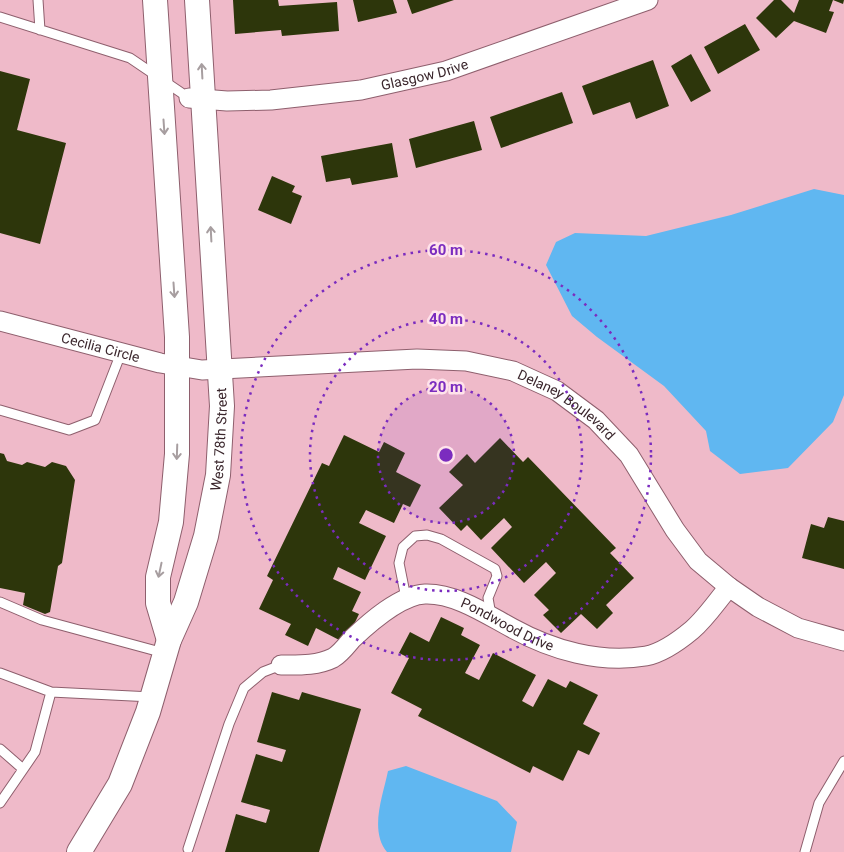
<svg xmlns="http://www.w3.org/2000/svg" width="844" height="852" font-family="Roboto,sans-serif">
<style>
.water{fill:#60b7f1}
.building{fill:#2d360b}
.lines{fill:none;stroke-linecap:round;stroke-linejoin:round}
.service-casing{stroke:#8e5f6d;stroke-width:11}
.minor-casing{stroke:#8e5f6d;stroke-width:21}
.tertiary-casing{stroke:#8e5f6d;stroke-width:26}
.service{stroke:#fff;stroke-width:9}
.minor{stroke:#fff;stroke-width:19}
.tertiary{stroke:#fff;stroke-width:24}
.oneway{stroke:#a79ea0}
.ring{fill:none;stroke:#7b2cbf;stroke-width:2.5;stroke-dasharray:2.5 5}
.labels{text-anchor:middle;dominant-baseline:central;stroke-width:5;stroke-linejoin:round;paint-order:stroke}
.street-label{font-size:14px;fill:#3b272d;stroke:#ffe3eb}
.centre{fill:#7b2cbf;stroke:#ffe3eb;stroke-width:2.5}
.ring-label{font-size:15px;text-anchor:middle;font-weight:bold;fill:#7b2cbf;stroke:#ffe3eb;stroke-width:5;stroke-linejoin:round;paint-order:stroke}
</style>
<rect width="100%" height="100%" fill="#efbac9"/>
<path class="water" d="M814 189 844 195V395L833 422 788 468 740 474 710 451 706 431 664 386 597 337 572 316 546 265 556 242 575 233 646 236 731 215Z
M406 766 497 801 517 822 511 852H387C369 830 383 796 388 771Z"/>
<path class="building" d="M233 0H278L279 6 337 2 339 31 282 36 281 30 235 34Z
M353 0H393L397 13 358 22Z
M407 0H454L412 14Z
M774 0H781L794 13 799 0H844L843 4 833 0 829 11 834 12 826 33 794 21 776 38 756 18Z
M745 24 760 50 718 74 704 47Z
M691 54 711 91 691 102 671 66Z
M653 60 669 106 636 119 630 102 593 115 582 86Z
M0 71 30 79 17 130 66 143 40 244 0 233Z
M562 92 573 123 501 148 490 117Z
M474 121 482 150 416 168 409 139Z
M392 143 398 177 352 185 350 178 326 182 321 156Z
M272 176 295 186 292 192 302 196 291 224 258 210Z
M344 435 379 452 384 442 405 453 396 472 421 485 410 507 403 504 394 523 366 510 359 523 386 536 365 580 338 567 333 579 361 592 352 611 359 614 345 643 316 628 308 646 285 635 291 624 259 609 273 580 267 576 322 463 329 466Z
M500 438 523 462 528 457 616 548 610 553 634 578 606 605 613 613 597 629 581 614 561 633 543 615 549 610 534 595 556 573 546 562 524 583 491 548 512 527 504 518 481 540 467 525 461 531 439 508 463 485 449 472 467 454 475 463Z
M0 453 4 454 7 461 22 465 27 462 45 467 52 462 66 466 75 480 62 563 58 566 50 612 45 614 23 605 25 593 0 588Z
M828 517 844 521V569L802 558 811 524 824 528Z
M441 617 464 628 461 635 480 645 465 673 479 680 493 653 536 675 522 701 533 707 548 679 566 688 570 681 598 695 583 724 600 733 589 755 578 750 563 781 533 766 530 773 418 716 422 709 391 693 409 658 399 653 410 632 429 642Z
M272 692 299 700 302 692 361 709 319 852H225L236 814 266 823 270 810 241 802 256 754 282 762 286 750 257 742Z"/>
<g class="lines">
<g class="service-casing">
<path id="service" d="M38 0 40 30
M0 17 130 58 189 98
M0 410 69 430 95 420 121 353
M406 598 399 563 403 547 415 536 427 535 441 539 495 569 497 576 488 598 491 615
M0 602 42 620 164 653
M0 673 51 692
M0 749 23 769
M0 803 35 752 51 692 152 697
M188 849 229 724 244 688 263 672 281 665
M805 852 819 803 844 761"/>
</g>
<g class="minor-casing">
<g id="minor">
<path id="s1" d="M189 98 227 101 271 100 361 90 446 71 648 0"/>
<path id="s2" d="M0 321 160 363 202 370 417 359 466 361 513 371 557 391 596 420 629 455 675 530 698 561 729 587 758 607 798 628 844 641"/>
<path id="s3" d="M281 665C298 665 317 666 333 658 340 654 347 645 352 639 369 623 400 595 425 594 455 593 486 614 512 628 552 650 600 664 646 656 662 653 680 640 692 630 706 618 717 601 729 587"/>
</g>
</g>
<g class="tertiary-casing">
<g id="tertiary">
<path d="M155 0 177 337V454L171 522 158 577V603L169 640"/>
<path id="s4" d="M79 852 120 784 148 712 169 640 186 602 206 536 218 475 222 406 197 0"/>
</g>
</g>
<use href="#service" class="service"/>
<use href="#minor" class="minor"/>
<use href="#tertiary" class="tertiary"/>
</g>
<defs><path id="oneway-shaft" d="M-6 0H5M1.5-3L5.5 0L1.5 3" fill="none" stroke-width="1.6" stroke-linecap="round" stroke-linejoin="round" transform="scale(1.25)"/></defs>
<g class="oneway">
<use href="#oneway-shaft" transform="translate(202 71) rotate(-93)"/>
<use href="#oneway-shaft" transform="translate(164 127) rotate(86)"/>
<use href="#oneway-shaft" transform="translate(211 234) rotate(-93)"/>
<use href="#oneway-shaft" transform="translate(174 290) rotate(86)"/>
<use href="#oneway-shaft" transform="translate(177 452) rotate(92)"/>
<use href="#oneway-shaft" transform="translate(160 570) rotate(102)"/>
</g>
<circle cx="446" cy="455" r="68" fill="#7b2cbf" fill-opacity=".12"/>
<g class="ring">
<circle cx="446" cy="455" r="68"/>
<circle cx="446" cy="455" r="136"/>
<circle cx="446" cy="455" r="205"/>
</g>
<g class="labels">
<g class="street-label">
<text stroke="none"><textPath href="#s1" startOffset="238">Glasgow Drive</textPath></text>
<text stroke="none"><textPath href="#s2" startOffset="104">Cecilia Circle</textPath></text>
<text stroke="none"><textPath href="#s2" startOffset="584">Delaney Boulevard</textPath></text>
<text stroke="none"><textPath href="#s4" startOffset="440">West 78th Street</textPath></text>
<text stroke="none"><textPath href="#s3" startOffset="256">Pondwood Drive</textPath></text>
</g>
</g>
<circle cx="446" cy="455" r="8" class="centre"/>
<g class="ring-label">
<text x="446" y="255">60 m</text>
<text x="446" y="324">40 m</text>
<text x="446" y="392">20 m</text>
</g>
</svg>
